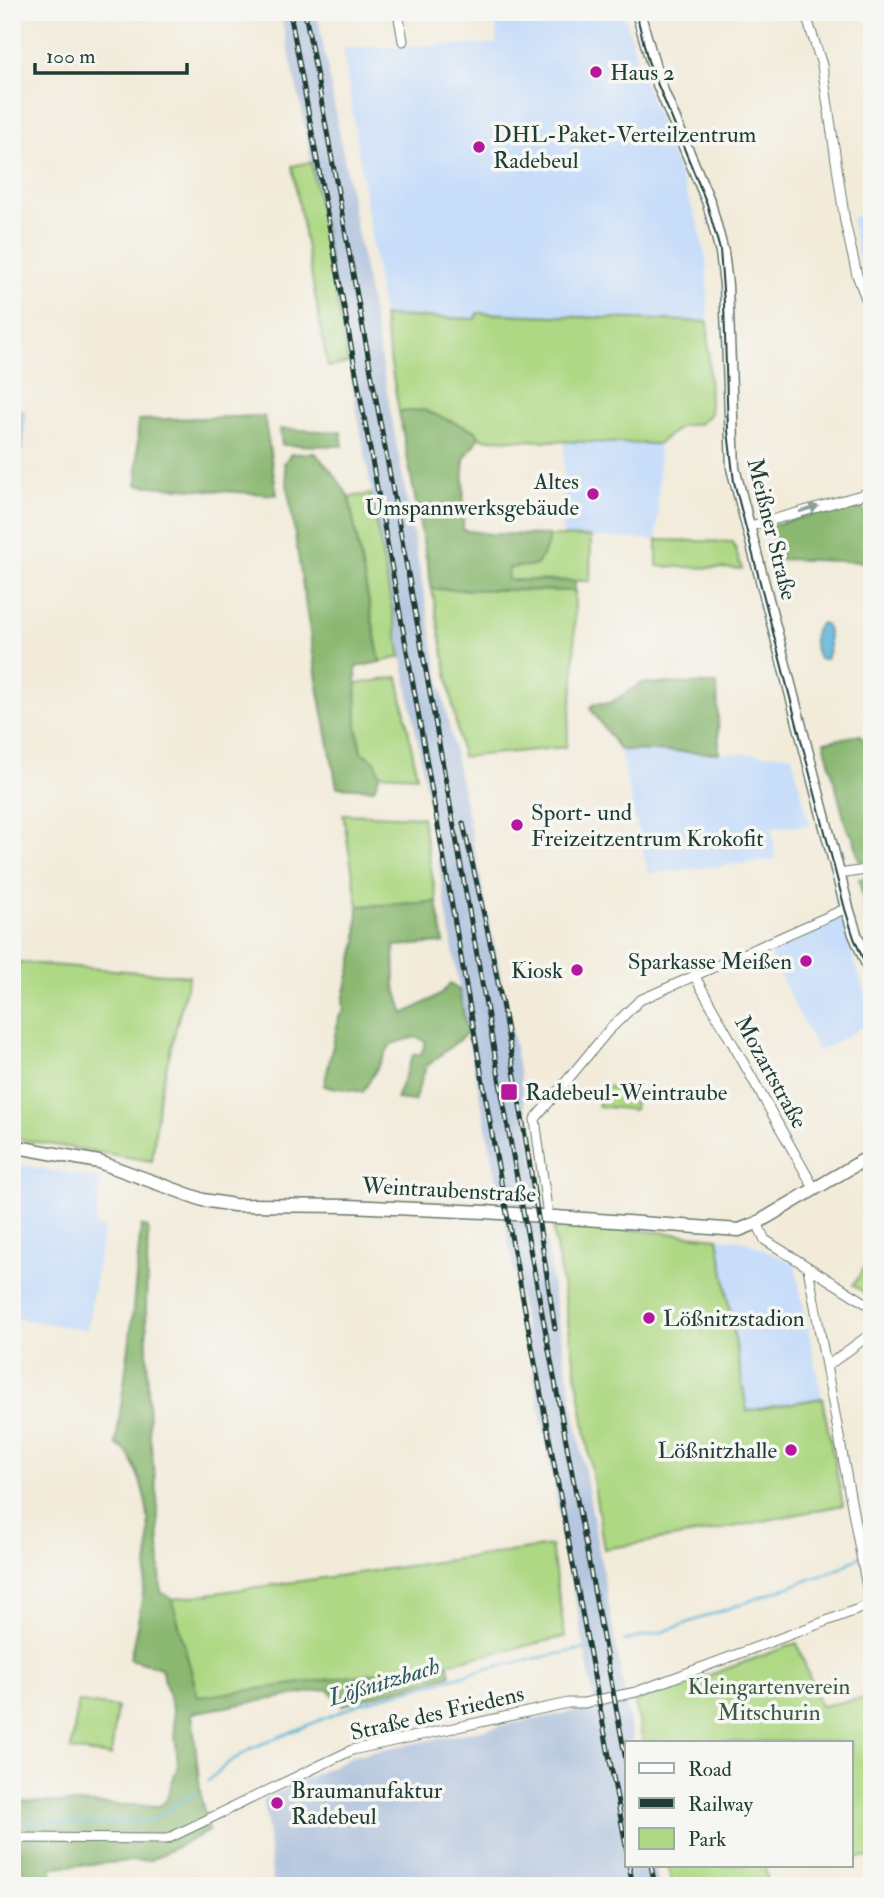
<svg xmlns="http://www.w3.org/2000/svg" width="884" height="1898" font-family="'IM FELL Double Pica',serif">
<style>
.built{fill:#c7ddf9}
.industrial{fill:#b5c6de}
.green{fill:#aed883;stroke:#668a5c;stroke-width:2}
.forest{fill:#8ab871;stroke:#547a52;stroke-width:2}
.water{fill:#5cb5d9;stroke:#3e7986;stroke-width:2}
.lines{fill:none;stroke-linecap:round;stroke-linejoin:round}
.stream{stroke:#5cb5d9;stroke-width:2.5}
.street-casing{stroke:#697a6e;stroke-width:11}
.secondary-casing{stroke:#697a6e;stroke-width:15}
.street{stroke:#fff;stroke-width:9}
.secondary{stroke:#fff;stroke-width:12}
.tram{stroke:#1f3d34;stroke-width:2}
.rail-casing{stroke:#1f3d34;stroke-width:5}
.rail{stroke:#f6f6f2;stroke-width:2.5;stroke-dasharray:8;stroke-linecap:butt}
.oneway{fill:#8f9e9a}
.poi-dot{fill:#b5179e;stroke:#f6f6f2;stroke-width:2.5}
.labels{text-anchor:middle;dominant-baseline:central;stroke-width:7;stroke-linejoin:round;paint-order:stroke}
.poi-label{font-size:23px;fill:#1f3d34;stroke:#f6f6f2;text-anchor:start}
.street-label{font-size:23px;fill:#1f3d34;stroke:#f6f6f2}
.park-label{font-size:23px;fill:#3c5c44;stroke:#f6f6f2}
.water-label{font-size:24px;font-style:italic;fill:#2e5b5d;stroke:#f6f6f2}
</style>
<rect width="100%" height="100%" fill="#f6f6f2"/>
<filter id="ink" filterUnits="userSpaceOnUse"><feTurbulence type="fractalNoise" baseFrequency=".0143" numOctaves="2"/><feDisplacementMap in="SourceGraphic" scale="14" xChannelSelector="R" yChannelSelector="G"/><feConvolveMatrix kernelMatrix="1 2 1 2 8 2 1 2 1" color-interpolation-filters="sRGB"/></filter>
<filter id="wash" filterUnits="userSpaceOnUse"><feTurbulence type="fractalNoise" baseFrequency=".00686" numOctaves="4" result="noise"/><feDisplacementMap in="SourceGraphic" scale="28" xChannelSelector="R" yChannelSelector="G"/><feGaussianBlur stdDeviation="1.57" result="paint"/><feColorMatrix in="noise" values="0 0 0 0 0 0 0 0 0 0 0 0 0 0 0 0 0 1.4 0 .05"/><feComposite in="paint" operator="in"/></filter>
<g filter="url(#wash)">
<rect width="100%" height="100%" fill="#f2ebda"/>
<path class="built" d="M497 12H624L639 68 698 223 707 264 708 322 588 320 477 313V319L383 316 343 48 496 44Z
M872 214V298L863 278 851 217Z
M564 442 658 444 659 461 657 540 562 536Z
M620 750 792 755 810 826 772 827 775 860 648 874Z
M842 914 855 965 872 1009V1022L818 1052 767 948Z
M12 1164 101 1179 95 1226 104 1227 87 1330 12 1318Z
M718 1238 742 1240 795 1264 822 1398 747 1412Z"/>
<path class="industrial" d="M280 12H317L442 691 514 1041 542 1207 554 1297 633 1742H627V1865H655L659 1886H273L264 1800 352 1756 591 1708 593 1716 596 1712 502 1205 467 1033 421 760 301 106Z
M12 409 25 410 24 451 15 452V487H12Z"/>
<path class="green" d="M311 162 348 363 328 367 292 166Z
M477 313 708 322 710 414 701 423 681 426 658 444 484 439 479 437 476 431 423 410 399 412 383 316 476 319Z
M371 494 401 657 380 662 349 497Z
M549 536 591 537 590 581 507 580 509 568 547 546Z
M657 540 733 542 742 569 657 566Z
M432 589 575 591 574 680 566 747 462 757Z
M398 677 417 776 380 774 375 761 361 752 357 727 356 684Z
M343 814 422 817 437 902 358 906Z
M12 962 189 976 159 1096 152 1161 12 1138Z
M600 1086 636 1089 634 1110 598 1106Z
M553 1227 635 1230 718 1238 747 1411 822 1398 843 1505 708 1532 604 1549Z
M872 1256V1298L853 1285Z
M551 1546 565 1637 448 1663 198 1698 172 1599Z
M797 1643 820 1706 872 1697V1857H851V1742H643L635 1702Z
M78 1702 117 1707 111 1756 71 1750Z
M668 1865H765L768 1886H720L719 1880 672 1886Z"/>
<path class="forest" d="M423 410 476 431 479 437 464 459 463 530 490 534 549 535 547 546 537 565 509 568 507 580 575 581V591L432 589 399 412Z
M264 416 277 495 137 485 138 420Z
M280 429 341 432 343 446 282 445Z
M315 453 334 474 349 497 380 662 356 667 357 727 361 752 375 761 380 774 374 789 337 787 319 692 284 463 291 454Z
M862 501 872 562 778 559 769 526Z
M642 683 717 684 719 753 620 750 590 708 596 703H610Z
M859 735 872 748V859L859 861 854 838 847 829 824 742Z
M872 877V927L869 928 859 879Z
M437 902 444 943 394 946 395 986 404 1014 440 995 450 984 459 990 467 1033 426 1067 414 1101 396 1099 413 1055 421 1054 426 1041 416 1037 391 1044 363 1092 324 1086 339 1017 344 1010 343 1001 357 941 358 906Z
M141 1226 148 1228 146 1308 149 1428 157 1496 161 1592 172 1599 198 1697 448 1663 451 1675 342 1705 328 1689 192 1713 201 1799 209 1831 150 1860 52 1867 53 1886H23L19 1830 12 1829V1801L159 1806 166 1801 178 1765 173 1711 161 1668 130 1659C142 1599 162 1532 137 1473 132 1459 129 1451 116 1444L130 1339Z"/>
<path class="water" d="M821 623 826 624C829 635 831 648 826 659H819C814 646 809 633 821 623Z"/>
<g class="lines">
<path class="stream" d="M624 1641 665 1631 839 1569 872 1549
M208 1781 228 1763 252 1748 362 1703 494 1667 583 1649
M12 1821 100 1824 151 1820 196 1793"/>
</g>
</g>
<g filter="url(#ink)">
<g class="lines">
<g class="street-casing">
<path id="street" d="M398 12 403 41
M805 12 822 65 845 222 857 275 872 314
M747 527 872 492
M839 874 872 869
M694 975 814 1188
M548 1216 535 1119 608 1031 640 1000 847 908
M757 1223 765 1240 872 1307
M808 1268 872 1615
M827 1366 872 1333
M12 1838 167 1839 352 1750 568 1703H584L636 1692 872 1604"/>
</g>
<g class="secondary-casing">
<path id="secondary" d="M638 12 658 82 709 203 722 252 726 285 733 468 847 908 855 934 872 974
M12 1146 99 1162 203 1200 234 1205 348 1206 485 1212 739 1230 757 1223 872 1155"/>
</g>
<use href="#street" class="street"/>
<use href="#secondary" class="secondary"/>
<path class="tram" d="M636 12 648 61 707 204 720 250 724 303 728 431 734 482 845 909 854 938 872 980"/>
<g class="rail-casing">
<path id="rail" d="M290 12 415 695 494 1145 627 1851
M305 12 430 693 522 1206 627 1766
M463 823C473 866 483 909 492 952 517 1077 536 1203 555 1329
M629 1865 633 1886
M651 1865 655 1886"/>
</g>
<use href="#rail" class="rail"/>
</g>
<defs><path id="oneway-solid" d="M-6-.8H1V-3.2L6.5 0L1 3.2V.8H-6Z" transform="scale(1.75)"/></defs>
<use class="oneway" href="#oneway-solid" transform="translate(809 509) rotate(-16)"/>
</g>
<g class="poi-dot">
<circle cx="596" cy="72" r="7"/>
<circle cx="479" cy="147" r="7"/>
<circle cx="593" cy="494" r="7"/>
<circle cx="517" cy="825" r="7"/>
<circle cx="806" cy="961" r="7"/>
<circle cx="577" cy="970" r="7"/>
<rect x="500" y="1083" width="18" height="18" rx="3.5"/>
<circle cx="649" cy="1318" r="7"/>
<circle cx="791" cy="1450" r="7"/>
<circle cx="277" cy="1803" r="7"/>
</g>
<g class="labels">
<g class="poi-label">
<text x="610" y="72">Haus 2</text>
<text x="493" y="134">DHL-Paket-Verteilzentrum<tspan x="493" dy="26">Radebeul</tspan></text>
<text x="579" y="481" text-anchor="end">Altes<tspan x="579" dy="26">Umspannwerksgebäude</tspan></text>
<text x="531" y="812">Sport- und<tspan x="531" dy="26">Freizeitzentrum Krokofit</tspan></text>
<text x="792" y="961" text-anchor="end">Sparkasse Meißen</text>
<text x="563" y="970" text-anchor="end">Kiosk</text>
<text x="525" y="1092">Radebeul-Weintraube</text>
<text x="663" y="1318">Lößnitzstadion</text>
<text x="777" y="1450" text-anchor="end">Lößnitzhalle</text>
<text x="291" y="1790">Braumanufaktur<tspan x="291" dy="26">Radebeul</tspan></text>
</g>
<g class="street-label">
<text transform="translate(772 529) rotate(76)">Meißner Straße</text>
<text transform="translate(771 1072) rotate(61)">Mozartstraße</text>
<text transform="translate(449 1190) rotate(3)">Weintraubenstraße</text>
<text transform="translate(437 1713) rotate(-13)">Straße des Friedens</text>
</g>
<g class="park-label">
<text x="769" y="1686">Kleingartenverein<tspan x="769" dy="26">Mitschurin</tspan></text>
</g>
<g class="water-label">
<text transform="translate(384 1682) rotate(-17)">Lößnitzbach</text>
</g>
</g>
<rect width="884" height="1898" fill="none" stroke="#f6f6f2" stroke-width="42"/>
<rect x="625" y="1741" width="228" height="126" fill="#f6f6f2" stroke="#a0aca6" stroke-width="2"/>
<rect x="639" y="1763" width="35" height="10" fill="#ffffff" stroke="#a0aca6" stroke-width="2"/>
<text x="688" y="1776" font-size="21" fill="#1f3d34">Road</text>
<rect x="639" y="1798" width="35" height="10" fill="#1f3d34" stroke="#a0aca6" stroke-width="2"/>
<text x="688" y="1811" font-size="21" fill="#1f3d34">Railway</text>
<rect x="639" y="1828" width="35" height="21" fill="#aed883" stroke="#a0aca6" stroke-width="2"/>
<text x="688" y="1846" font-size="21" fill="#1f3d34">Park</text>
<path d="M35 63v10h152v-10" fill="none" stroke="#1f3d34" stroke-width="3.5"/>
<text x="46" y="63" font-size="21" fill="#1f3d34" stroke="#f6f6f2" stroke-width="5" paint-order="stroke">100 m</text>
</svg>
